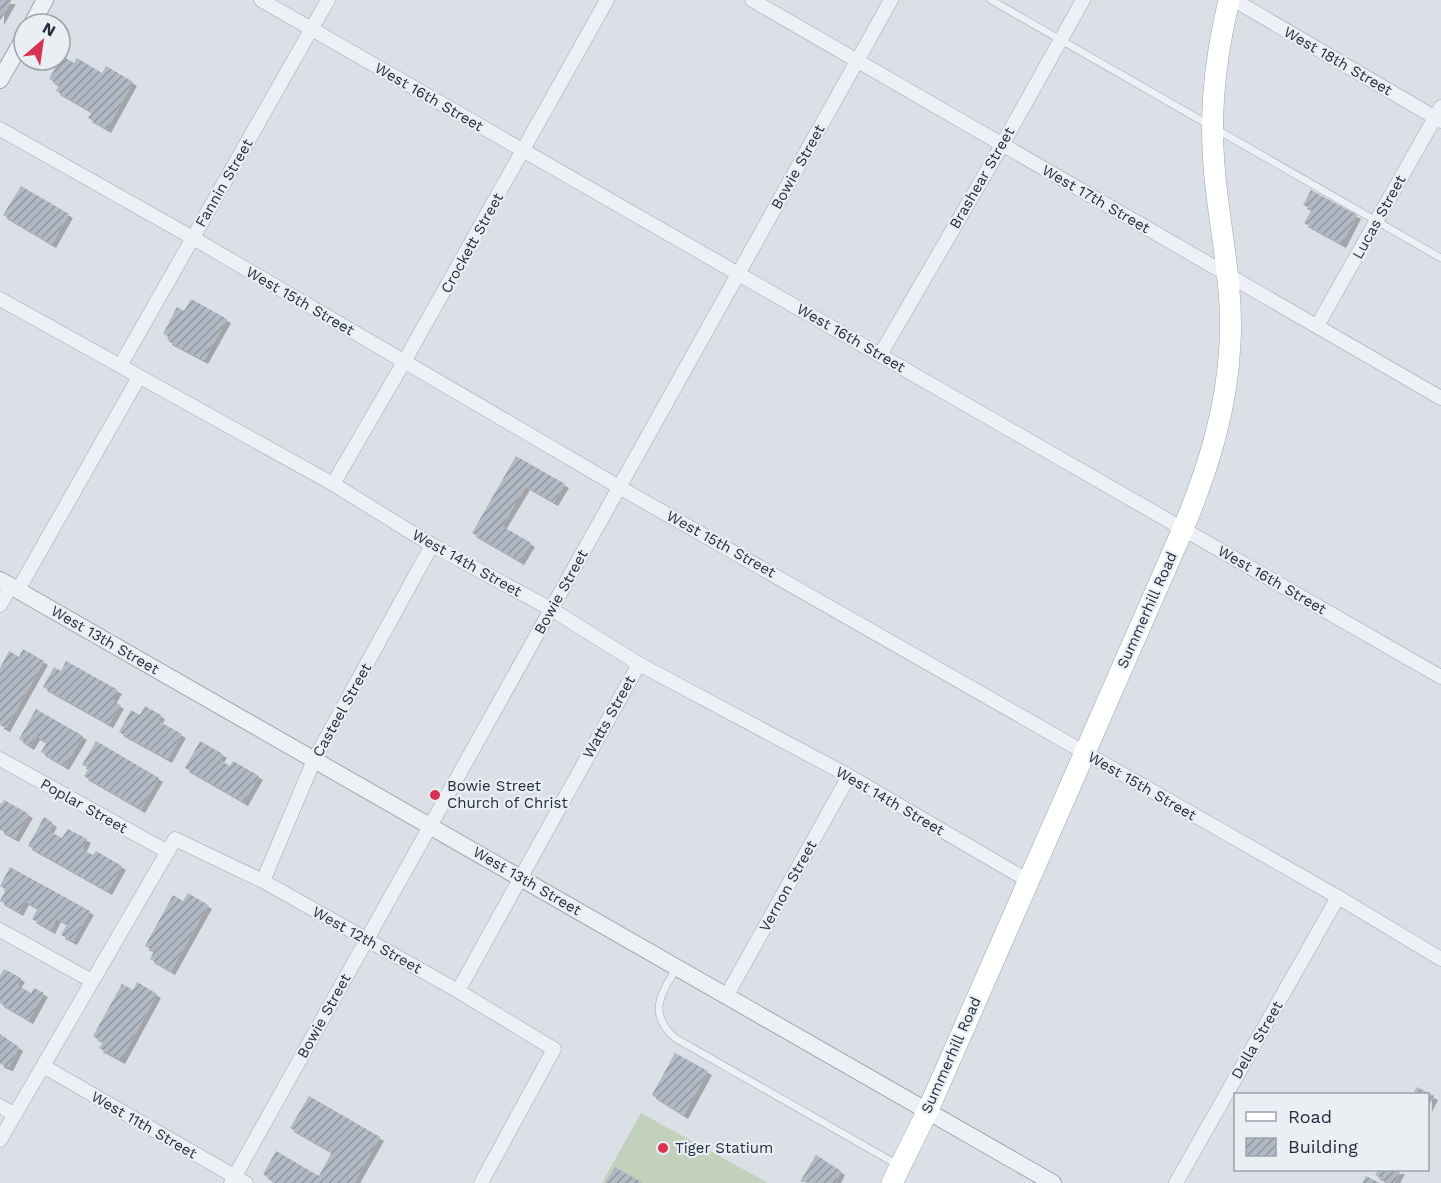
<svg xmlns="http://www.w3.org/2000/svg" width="1441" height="1183" font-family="'Work Sans',sans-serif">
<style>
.pitch{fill:#c2d1bb}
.building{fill:url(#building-hatch);filter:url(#shadow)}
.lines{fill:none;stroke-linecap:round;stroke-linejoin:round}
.service-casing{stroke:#a0a7b1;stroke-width:8}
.minor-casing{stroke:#a0a7b1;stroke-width:15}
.tertiary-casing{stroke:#a0a7b1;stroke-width:18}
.primary-casing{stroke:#99a5b3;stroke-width:22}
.service{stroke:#edf0f5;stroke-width:7}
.minor{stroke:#edf0f5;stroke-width:14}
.tertiary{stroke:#edf0f5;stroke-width:16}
.primary{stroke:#fff;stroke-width:21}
.poi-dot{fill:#d93253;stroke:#eaeff4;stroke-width:2}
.labels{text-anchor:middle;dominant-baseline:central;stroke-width:4.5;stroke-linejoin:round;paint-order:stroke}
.street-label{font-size:15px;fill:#242e3e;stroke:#eaeff4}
.poi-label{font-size:15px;fill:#242e3e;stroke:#eaeff4;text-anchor:start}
</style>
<defs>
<pattern id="building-hatch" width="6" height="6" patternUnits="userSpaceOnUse" patternTransform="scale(1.5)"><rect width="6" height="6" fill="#b1b9c4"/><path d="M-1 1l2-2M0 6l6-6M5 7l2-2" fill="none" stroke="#9097a1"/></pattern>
<filter id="shadow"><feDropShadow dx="4" dy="4" stdDeviation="0" flood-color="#0004"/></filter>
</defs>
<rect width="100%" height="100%" fill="#dbe0e7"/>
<path class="pitch" d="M641 1113 768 1183H602Z"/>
<path class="building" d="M0 0H12L0 21Z
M62 56 74 63 77 58 102 73 106 66 133 82 107 129 88 118 92 112 56 91 59 85 49 79Z
M21 186 69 214 52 244 3 215Z
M1311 190 1357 215 1342 244 1304 223 1312 209 1303 205Z
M191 299 227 319 204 360 168 341 170 337 163 334 177 307 184 311Z
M516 456 565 484 554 502 526 486 502 526 531 543 520 561 472 533Z
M23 649 44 661 6 728 0 725V668L9 651 19 657Z
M66 661 118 690 112 700 120 705 109 724 43 687 54 667 61 671Z
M145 706 161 715 158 721 182 734 168 759 119 732 131 710 140 715Z
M36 709 83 736 65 766 41 752 47 742 36 736 30 746 19 739Z
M96 741 159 778 141 809 84 776 89 768 82 765Z
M200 741 223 754 219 760 230 766 233 761 259 776 244 802 185 768Z
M4 800 29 814 15 838 0 830V803L2 804Z
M44 817 53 823 49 831 62 838 68 829 87 839 82 849 93 855 96 851 122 866 108 891 28 846Z
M10 867 90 911 73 941 61 935 67 924 57 918 51 930 32 919 38 908 25 901 19 912 0 901 6 889 0 886Z
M188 893 208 905 171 971 150 959 154 951 145 946 173 895 183 901Z
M4 969 21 978 17 985 31 993 34 988 44 993 29 1020 0 1003V976Z
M137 982 157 994 121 1060 99 1048 103 1042 93 1036 122 984 133 990Z
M0 1034 19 1047 9 1067 0 1064Z
M675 1053 708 1071 684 1115 652 1095Z
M1417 1087 1434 1096 1428 1108V1094H1413Z
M309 1096 380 1137 354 1183H276L263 1174 276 1151 319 1176 332 1152 290 1128Z
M816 1155 841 1171 835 1183 800 1182Z
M615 1167 643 1183H605Z
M1379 1170H1401L1394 1183H1390L1375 1175Z
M1366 1176 1380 1183H1362Z"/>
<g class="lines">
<g class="service-casing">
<path id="service" d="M991 0 1441 258
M676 969C660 995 648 1014 675 1038L898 1165"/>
</g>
<g class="minor-casing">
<path id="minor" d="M261 0 1441 677
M752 0 1441 398
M1234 0 1441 121
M0 129 193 238 619 487 1338 897 1441 959
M0 299 333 484 432 545 551 609 639 664 849 776 1027 880
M1317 326 1441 107
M880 355 1002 145 1083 0
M120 366 328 0
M333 484 404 362 607 0
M18 590 139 377
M0 605 11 586
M0 759 168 852
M263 881 314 760 432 545
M0 930 92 981
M458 991 639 664
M727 995 849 776
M43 1066 246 1183
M0 1106 15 1115
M0 1140 175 839 263 881 458 991 554 1049 481 1183
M231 1183 891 0
M1176 1183 1338 897"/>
</g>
<g class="tertiary-casing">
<path id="tertiary" d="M32 24 45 0
M0 80 24 38
M0 580 1053 1183"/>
</g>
<g class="primary-casing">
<path id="primary" d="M892 1183 928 1110 1183 529C1208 469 1227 409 1230 344 1233 293 1223 245 1217 195 1208 126 1213 67 1229 0"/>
</g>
<use href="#service" class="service"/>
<use href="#minor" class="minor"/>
<use href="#tertiary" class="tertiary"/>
<use href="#primary" class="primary"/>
</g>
<g class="poi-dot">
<circle cx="435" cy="795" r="6"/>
<circle cx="663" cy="1148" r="6"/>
</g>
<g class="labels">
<g class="street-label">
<text transform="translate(1338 61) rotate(30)">West 18th Street</text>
<text transform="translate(429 97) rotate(30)">West 16th Street</text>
<text transform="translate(798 167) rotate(-61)">Bowie Street</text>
<text transform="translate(982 178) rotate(-60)">Brashear Street</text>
<text transform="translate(224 183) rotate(-60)">Fannin Street</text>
<text transform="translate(1096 199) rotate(30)">West 17th Street</text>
<text transform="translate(1379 217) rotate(-61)">Lucas Street</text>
<text transform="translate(472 243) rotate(-61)">Crockett Street</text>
<text transform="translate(300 301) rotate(30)">West 15th Street</text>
<text transform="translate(851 338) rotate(30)">West 16th Street</text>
<text transform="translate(721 544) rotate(29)">West 15th Street</text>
<text transform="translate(467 563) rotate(29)">West 14th Street</text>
<text transform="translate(1272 580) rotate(30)">West 16th Street</text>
<text transform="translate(561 592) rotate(-61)">Bowie Street</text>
<text transform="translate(1147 610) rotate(-66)">Summerhill Road</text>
<text transform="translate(105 640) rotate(30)">West 13th Street</text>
<text transform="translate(342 710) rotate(-61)">Casteel Street</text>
<text transform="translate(609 717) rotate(-61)">Watts Street</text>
<text transform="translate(1142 786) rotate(30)">West 15th Street</text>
<text transform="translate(890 801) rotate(30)">West 14th Street</text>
<text transform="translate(84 806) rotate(29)">Poplar Street</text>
<text transform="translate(527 881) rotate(30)">West 13th Street</text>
<text transform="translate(788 886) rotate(-61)">Vernon Street</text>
<text transform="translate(367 940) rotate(29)">West 12th Street</text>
<text transform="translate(324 1016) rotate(-61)">Bowie Street</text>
<text transform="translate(1257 1040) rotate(-60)">Della Street</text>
<text transform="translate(951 1055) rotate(-66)">Summerhill Road</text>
<text transform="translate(144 1125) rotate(30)">West 11th Street</text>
</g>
<g class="poi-label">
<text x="447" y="786">Bowie Street<tspan x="447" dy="17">Church of Christ</tspan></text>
<text x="675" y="1148">Tiger Statium</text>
</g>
</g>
<rect x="1234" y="1093" width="195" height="78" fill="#eaeff4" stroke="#9ba2ab" stroke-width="1.5"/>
<rect x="1246" y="1112" width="30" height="9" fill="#ffffff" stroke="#9ba2ab" stroke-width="1.5"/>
<text x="1288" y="1123" font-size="18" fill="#242e3e">Road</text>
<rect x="1246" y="1138" width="30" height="18" fill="url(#building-hatch)" stroke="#9ba2ab" stroke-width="1.5"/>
<text x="1288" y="1153" font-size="18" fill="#242e3e">Building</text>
<g transform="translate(42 42) rotate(29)"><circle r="28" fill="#eaeff4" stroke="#9ba2ab" stroke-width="1.5"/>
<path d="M0-4.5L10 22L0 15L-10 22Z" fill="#d93253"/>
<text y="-9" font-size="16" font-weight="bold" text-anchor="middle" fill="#242e3e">N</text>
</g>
</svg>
